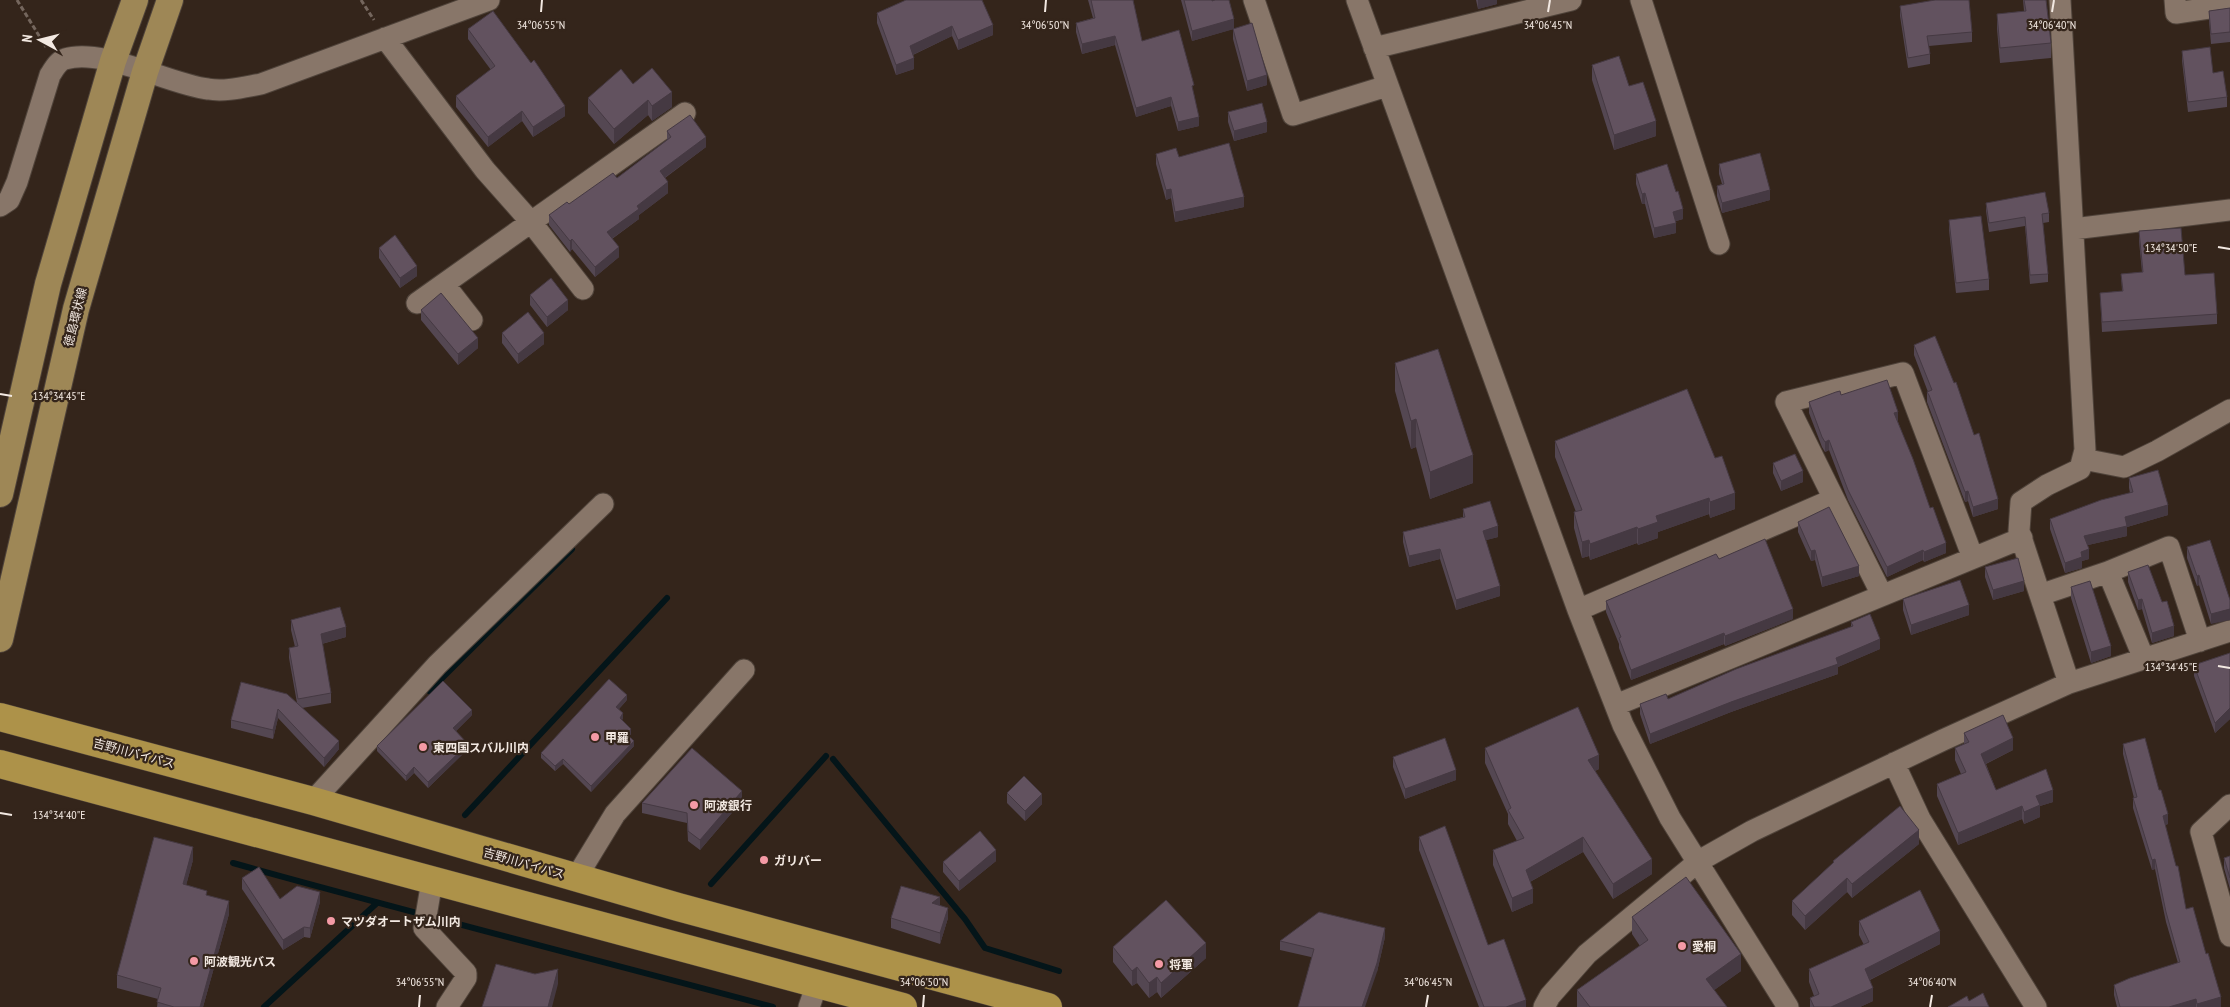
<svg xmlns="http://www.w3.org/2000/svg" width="2230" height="1007" font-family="'PT Sans Narrow','Noto Sans JP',sans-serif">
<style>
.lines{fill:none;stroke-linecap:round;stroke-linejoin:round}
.stream{stroke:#041519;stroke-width:6}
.minor-casing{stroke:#4f433a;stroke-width:23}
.major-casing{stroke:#4f433a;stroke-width:28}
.highway-casing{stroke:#4f433a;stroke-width:29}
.path{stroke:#74665d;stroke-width:3;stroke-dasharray:5 2.5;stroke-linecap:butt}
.minor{stroke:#887669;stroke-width:21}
.major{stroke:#9e8756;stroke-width:26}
.highway{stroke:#ad9249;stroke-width:28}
.wall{fill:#544752}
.shaded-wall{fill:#453942}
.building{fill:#62525f;stroke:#453942}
.ticks{fill:none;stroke:#f3e9e2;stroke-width:2}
.poi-dot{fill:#f49aa5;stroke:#34251b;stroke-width:2}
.labels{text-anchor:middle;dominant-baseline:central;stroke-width:4.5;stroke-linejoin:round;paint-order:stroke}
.street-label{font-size:12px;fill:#f3e9e2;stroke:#34251b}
.poi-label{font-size:12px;font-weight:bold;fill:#f3e9e2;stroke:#34251b;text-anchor:start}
.ticks-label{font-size:12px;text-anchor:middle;fill:#f3e9e2;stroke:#34251b;stroke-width:4.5;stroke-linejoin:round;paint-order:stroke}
</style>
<rect width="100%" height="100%" fill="#34251b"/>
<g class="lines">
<path class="stream" d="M429 691 572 549
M833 759 965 919 985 948 1059 971
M465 815 667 598
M233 863C412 913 593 959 773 1007
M711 884 826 756
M264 1007 377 903"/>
<g class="minor-casing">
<path id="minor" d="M1254 0 1293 115 1387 86
M1357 0 1578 610 1623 725 1670 818 1788 1007
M1641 0 1719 244
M2175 0 2176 13 2230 5
M385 38 485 170 531 222 583 289
M1374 48 1571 0
M0 206 9 200 17 182 50 75C54 69 58 61 65 59 102 47 168 84 208 89 225 92 244 87 261 84L489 0
M2073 229 2230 210
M444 284 472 320
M417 303 685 113
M2083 459 2124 467 2157 451 2230 410
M1834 499 1786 402 1903 373 1973 558
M2040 595 2108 572
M1578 610 1834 499 1882 595
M2144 659 2108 572 2169 547 2200 641
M2069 683 2230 631
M1616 705 2022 538
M1894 763 1920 819 2036 1007
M313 801 437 665 603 504
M2230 805 2201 832 2230 936
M576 878 615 814 744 670
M432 881 424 928 466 973V978L447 1007
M809 1007 817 984
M1544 1007 1550 996 1587 954 1699 861 1752 831 1943 740 2069 683 2019 531 2021 502 2047 485 2080 469 2085 450 2060 0"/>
</g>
<g class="major-casing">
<path id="major" d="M0 494 48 284 113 61 135 0
M0 639 76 309 145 72 170 0"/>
</g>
<g class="highway-casing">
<path id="highway" d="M0 717 313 801 678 907 1048 1007
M0 764 903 1007"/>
</g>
<path class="path" d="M17 0 46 47
M361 0 374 20"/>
<use href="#minor" class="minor"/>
<use href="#major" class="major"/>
<use href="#highway" class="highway"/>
</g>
<path class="wall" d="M906 0 993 35 958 50 952 36 913 55 914 69 896 75 877 23V13Z
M1088 0H1133L1142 41 1194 94 1199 126 1178 131 1171 106 1136 117 1115 45 1082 54 1076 32V23L1093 18Z
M1181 0H1212L1234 29 1267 85 1247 91 1233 39V29L1192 41Z
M1476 0H1497V4L1478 9Z
M2023 0H2046L2051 43V58L2000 63 1997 29V14L2024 11Z
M1900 6 1972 32V42L1929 46 1930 54V64L1908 68 1900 16Z
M2230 8V42L2211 44 2209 21V11Z
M468 29 531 63 565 116 533 137 522 121 488 147 456 107V96L491 70 468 39Z
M2182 51 2213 73 2227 97V107L2188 112 2182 61Z
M1592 65 1629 86 1656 136 1614 150 1592 80Z
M633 84 672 107 652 121 648 115 614 144 588 113V98Z
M1228 112 1267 132 1234 141 1228 122Z
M667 131 706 147 665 178 668 193 639 215V219L612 239 619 257 595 277 572 249 570 252 549 225V215L617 178 667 141Z
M1156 154 1179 157 1244 207 1175 222 1171 198 1166 200 1156 164Z
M1719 164 1770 200 1722 213 1717 196V186L1722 184 1719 174Z
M1636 174 1683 219 1676 221V233L1654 238 1645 204H1642L1636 184Z
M1986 203 2049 213V222L2043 223 2048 274V282L2030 284 2025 226 1989 232 1986 211Z
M1949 220 1989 279V290L1956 293 1949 230Z
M2139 231 2185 275 2217 314V324L2102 332 2100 293 2122 291 2121 274 2142 272 2139 241Z
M379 248 417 276 400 288 379 258Z
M530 295 568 310 547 327 530 305Z
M421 310 478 348 458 365 421 320Z
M502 333 544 344 518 364 502 343Z
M1914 345 1998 509 1973 517 1968 501 1965 502 1927 402V392H1928L1914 355Z
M1395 363 1473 483 1430 499 1416 447 1411 449 1395 391Z
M1841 395 1898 422 1946 553 1924 562 1923 560 1887 577 1848 500 1829 450 1825 452 1822 447 1809 413V402Z
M1555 441 1735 509 1710 518 1709 514 1658 532V538L1638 545 1637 543 1590 560 1589 556 1582 558 1574 528V512H1576L1555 457Z
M1773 463 1803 482 1781 491 1773 473Z
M2129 478 2168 515 2127 527V536L2088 545 2089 559 2082 561V568L2065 573 2050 529V519L2130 493 2129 488Z
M1463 509 1498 537 1486 540 1500 596 1456 610 1440 559 1409 567 1403 542V532L1463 517Z
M1798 522 1859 576 1822 587 1815 560 1811 561 1798 532Z
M2187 547 2230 600 2211 624 2199 585 2197 586 2187 558Z
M1719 559 1793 619 1725 646 1724 644 1631 680 1619 648V644L1606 612V601Z
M1985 567 2024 591 1993 600 1985 577Z
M2128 572 2174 636 2152 643 2142 609 2138 610 2128 582Z
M2071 587 2111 656 2091 663 2071 598Z
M1903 599 1969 615 1911 635 1903 610Z
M291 620 346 637 322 644 331 693V703L302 708 339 749 324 767 278 718 273 739 231 728V720L297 703 289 658V648L295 647 291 630Z
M1851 622 1880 649 1838 667V674L1731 712 1650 744 1640 714V704L1668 699 1851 627Z
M2230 653V719L2215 733 2194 676V665Z
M627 700 619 709 623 718 622 720 631 734 629 736 634 746 591 792 563 764 555 771 541 758V753Z
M472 715 456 731 468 749 428 788 414 773 406 781 377 751V746Z
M1964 733 2013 750 1986 764 1996 790 2053 802 2040 806V817L2024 824 2022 819 1958 845 1937 796V784L1961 774 1955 760V748L1964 744Z
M2123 744 2168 824 2165 825 2186 909 2221 1007H2117L2114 995V985L2178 963 2166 922 2155 869 2152 870 2133 808V798H2134L2123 754Z
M1485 748 1599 769 1595 771 1652 874 1613 899 1583 852 1530 882 1533 903 1512 912 1493 865V850L1517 841 1508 824V814L1485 763Z
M1393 757 1456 780 1405 799 1393 767Z
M1007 793 1042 804 1025 821 1007 803Z
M742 801 700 850 688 841 687 823 642 813V803Z
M1419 837 1526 1007H1479L1419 850Z
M1919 844 1852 898 1847 892 1805 930 1792 915V901L1833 863V861Z
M2230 856V889L2224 868V858Z
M193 860 186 885 207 896 229 914 203 1007H157L158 999 117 988V975Z
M996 861 959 891 943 872V862Z
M242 878 280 899 320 902 310 938 304 937 283 950 242 889Z
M940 906 948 918 940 944 891 928V918Z
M1632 917 1741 971 1714 990 1727 1007H1577V990L1640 946 1632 934Z
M1859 921 1940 944 1870 980 1873 1001 1860 1007H1810V998L1814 996 1809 982V969L1864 945 1859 935Z
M1385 937 1377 972 1280 950V941Z
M1113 947 1206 958 1161 998 1157 992 1149 998 1137 983 1132 986 1113 962Z"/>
<path class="shaded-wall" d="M1478 0H1497V4L1478 9Z
M1234 19V29L1192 41V31Z
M993 25V35L958 50V40Z
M952 26V36L910 56V46Z
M1115 36V45L1082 54V44Z
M914 58V69L896 75V65Z
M1267 75V85L1247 91V81Z
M672 92V107L652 121V106Z
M1171 97V106L1136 117V108Z
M648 100V115L614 144V129Z
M565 106V116L533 137V127Z
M522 111V121L488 147V137Z
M1199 117V126L1178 131V122Z
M1656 121V136L1614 150V135Z
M1267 122V132L1234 141V131Z
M706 137V147L660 181V171Z
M668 182V193L639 215V219L607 242V232L637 206Z
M1171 189V198L1166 200V190Z
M1770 190V200L1722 213V203Z
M1645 193V204H1642V194Z
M1244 197V207L1175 222V212Z
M1683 209V219L1673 222V212Z
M1676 223V233L1654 238V228Z
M572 239V249L570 252V241Z
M619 247V257L595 277V267Z
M417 266V276L400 288V278Z
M568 300V310L547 327V317Z
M544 333V344L518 364V354Z
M478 338V348L458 365V354Z
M1898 412V422L1894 423V413Z
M1416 419V447L1411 449V421Z
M1829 440V450L1825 452V442Z
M1473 455V483L1430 499V472Z
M1803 471V482L1781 491V481Z
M1968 491V501L1965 502V492Z
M1735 493V509L1710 518V502Z
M1709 498V514L1658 532V538L1638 545V529L1656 516Z
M1998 499V509L1973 517V507Z
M2168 505V515L2127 527V536L2084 546V536L2125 517Z
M1498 526V537L1483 541V531Z
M1637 527V543L1590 560V544Z
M1589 540V556L1582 558V542Z
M1946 543V553L1924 562V552Z
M1440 549V559L1409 567V556Z
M2089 549V559L2082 561V568L2065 573V563L2081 552Z
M1815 550V560L1811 561V551Z
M1923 550V560L1887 577V567Z
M1859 566V576L1822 587V577Z
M2199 575V585L2197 586V576Z
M2024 581V591L1993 600V590Z
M1500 586V596L1456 610V600Z
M2142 599V609L2138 610V600Z
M1969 605V615L1911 635V625Z
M1793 609V619L1725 646V636Z
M2230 609V620L2211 624V614Z
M2174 626V636L2152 643V633Z
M346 627V637L321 644V634Z
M1724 633V644L1631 680V670Z
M1880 639V649L1838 667V674L1731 712 1650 744V734Z
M2111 646V656L2091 663V652Z
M627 695V700L616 712V707Z
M2230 708V719L2215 733V723Z
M278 709V718L273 739V730Z
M472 710V715L453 734V728Z
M623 713V718L620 724V718Z
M631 729V734L627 739V734Z
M2013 738V750L1981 766V754Z
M339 741V749L324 767V758Z
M634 741V746L591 792V786Z
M468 744V749L428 788V782Z
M1599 755V769L1588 774V760Z
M563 759V764L555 771V766Z
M414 767V773L406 781V776Z
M1456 770V780L1405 799V789Z
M2053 790V802L2040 806V817L2024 824V812L2036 796Z
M742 791V801L700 850V840Z
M1042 794V804L1025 821V811Z
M2022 806V819L1958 845V833Z
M2168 814V824L2163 826V816Z
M1919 830V844L1852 898V884Z
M1583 837V852L1526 884V870Z
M193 847V860L183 897V884Z
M996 850V861L959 891V881Z
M1652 859V874L1613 899V884Z
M2155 859V869L2152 870V860Z
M1847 878V892L1805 930V916Z
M1533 889V903L1512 912V898Z
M320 892V902L310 938V928Z
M940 897V907L932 903Z
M229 901V914L203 1007H200Z
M948 908V918L940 944V933Z
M304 927V937L283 950V940Z
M1385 928V937L1377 972 1365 1007H1362Z
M1940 931V944L1865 982V969Z
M1206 943V958L1161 998V983Z
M1741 954V971L1706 996V979Z
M1137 967V983L1132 986V971Z
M558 969V984L552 1007H548Z
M1157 977V992L1149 998V983Z
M1873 988V1001L1860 1007H1831Z
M2221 997V1007H2197V1004Z
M2196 999V1007H2169Z
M1526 1000V1007H1506Z"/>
<path class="building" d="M906 0H982L993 25 958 40 952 26 910 46 914 58 896 65 877 13Z
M1091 0H1133L1142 41 1179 30 1194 85 1192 86 1199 117 1178 122 1171 97 1136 108 1115 36 1082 44 1076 23 1095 18Z
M1184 0H1212V1L1215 0H1229L1234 19 1192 31Z
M1935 0H1969L1972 32 1927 36 1930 54 1908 58 1900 6Z
M2024 0H2046L2051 43 2000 48 1997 14 2026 11Z
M2230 8V32L2211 34 2209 11Z
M493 11 531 63 534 60 565 106 533 127 522 111 488 137 456 96 495 66 468 29Z
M1252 23 1267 75 1247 81 1233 29Z
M2210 47 2213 73 2223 71 2227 97 2188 102 2182 51Z
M1619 56 1629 86 1643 82 1656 121 1614 135 1592 65Z
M652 68 672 92 652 106 648 100 614 129 588 98 621 69 633 84Z
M1262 103 1267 122 1234 131 1228 112Z
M690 115 706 137 660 171 668 182 637 206 639 209 607 232 619 247 595 267 572 239 570 241 549 215 567 202 569 204 613 173 617 178 671 137 667 131Z
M1229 143 1244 197 1175 212 1171 189 1166 190 1156 154 1176 148 1179 157Z
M1760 153 1770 190 1722 203 1717 186 1724 184 1719 164Z
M1667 164 1676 192 1678 191 1683 209 1673 212 1676 223 1654 228 1645 193 1642 194 1636 174Z
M2045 192 2049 213 2042 214 2048 274 2030 275 2025 217 1989 223 1986 203Z
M1981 216 1989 279 1956 283 1949 220Z
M2181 228 2185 275 2214 273 2217 314 2102 322 2100 293 2123 291 2121 274 2143 272 2139 231Z
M395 235 417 266 400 278 379 248Z
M551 278 568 300 547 317 530 295Z
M441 293 478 338 458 354 421 310Z
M528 312 544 333 518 354 502 333Z
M1935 336 1954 383 1956 382 1974 435 1979 433 1998 499 1973 507 1968 491 1965 492 1929 395 1927 392 1932 390 1914 345Z
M1438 349 1473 455 1430 472 1416 419 1411 421 1395 363Z
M1887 380 1898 412 1894 413 1913 459 1930 508 1933 507 1946 543 1924 552 1923 550 1887 567 1848 490 1829 440 1825 442 1822 437 1809 402 1836 392 1840 391 1841 395Z
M1687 389 1715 458 1722 456 1735 493 1710 502 1709 498 1656 516 1658 522 1638 529 1637 527 1590 544 1589 540 1582 542 1574 512 1582 510 1555 441Z
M1795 454 1803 471 1781 481 1773 463Z
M2158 470 2168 505 2125 517 2127 526 2084 536 2089 549 2081 552 2082 557 2065 563 2050 519 2101 500 2133 492 2129 478Z
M1490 501 1498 526 1483 531 1500 586 1456 600 1440 549 1409 556 1403 532 1465 517 1463 509Z
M1829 507 1859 566 1822 577 1815 550 1811 551 1798 522Z
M1765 539 1793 609 1725 636 1724 633 1631 670 1619 638 1621 637 1606 601 1716 554 1719 559Z
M2210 540 2230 600V609L2211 614 2199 575 2197 576 2187 547Z
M2018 558 2024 581 1993 590 1985 567Z
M2148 565 2162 602 2167 601 2174 626 2152 633 2142 599 2138 600 2128 572Z
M1960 580 1969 605 1911 625 1903 599Z
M2090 581 2111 646 2091 652 2071 587Z
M340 607 346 627 321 634 331 693 298 699 289 648 298 646 291 620Z
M1870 614 1880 639 1836 658 1838 664 1731 702 1650 734 1640 704 1666 694 1668 699 1736 669 1853 626 1851 622Z
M2230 653V708L2215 723 2194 665Z
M609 679 627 695 616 707 623 713 620 718 631 729 627 734 634 741 591 786 563 759 555 766 541 753Z
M443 681 472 710 453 728 468 744 428 782 414 767 406 776 377 746Z
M241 682 287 694 339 741 324 758 278 709 273 730 231 720Z
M1578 707 1599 755 1588 760 1652 859 1613 884 1583 837 1526 870 1533 889 1512 898 1493 850 1524 838 1508 810 1511 808 1485 748Z
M2003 715 2013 738 1981 754 1996 790 2046 769 2053 790 2036 796 2040 805 2024 812 2022 806 1958 833 1937 784 1966 772 1955 748 1969 742 1964 733Z
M1445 738 1456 770 1405 789 1393 757Z
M2145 738 2159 790H2161L2168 814 2163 816 2176 866H2178L2186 909 2193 907 2206 954 2208 953 2221 997 2197 1004 2196 999 2169 1007H2120L2114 985 2130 978 2180 962 2166 912 2155 859 2152 860 2133 798 2137 797 2123 744Z
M692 748 742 791 700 840 688 831 687 813 642 803Z
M1024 776 1042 794 1025 811 1007 793Z
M1900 806 1919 830 1852 884 1847 878 1805 916 1792 901 1834 862 1833 861Z
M1445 826 1488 945 1504 939 1526 1000 1506 1007H1484L1419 837Z
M980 831 996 850 959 881 943 862Z
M154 837 193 847 183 884 207 891 206 895 229 901 200 1007H174L157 1002 161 988 117 975Z
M2230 856V878L2224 858Z
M259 867 280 899 297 886 320 892 310 928 304 927 283 940 242 878Z
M1686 877 1741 954 1706 979 1727 1007H1590L1577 990 1648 940 1632 917Z
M901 886 940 897 932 903 948 908 940 933 891 918Z
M1920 890 1940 931 1865 969 1873 988 1831 1007H1814L1810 998 1819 994 1809 969 1869 942 1859 921Z
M1166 900 1206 943 1161 983 1157 977 1149 983 1137 967 1132 971 1113 947Z
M1319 912 1385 928 1377 963 1362 1007H1298L1314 949 1280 941Z
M496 964 535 974 558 969 548 1007H482Z
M1983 993 1989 1007H1948L1967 996 1969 1001Z"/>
<path class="ticks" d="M541 12 542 0M1045 12 1046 0M1548 12 1550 0M2052 12 2054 0M2218 247 2230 249M0 394 12 396M2218 666 2230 668M0 813 12 815M419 1007 420 995M923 1007 924 995M1426 1007 1428 995M1930 1007 1932 995"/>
<g class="poi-dot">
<circle cx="595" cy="737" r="5"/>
<circle cx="423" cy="747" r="5"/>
<circle cx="694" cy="805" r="5"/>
<circle cx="764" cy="860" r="5"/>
<circle cx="331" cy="921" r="5"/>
<circle cx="1682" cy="946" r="5"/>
<circle cx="194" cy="961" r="5"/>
<circle cx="1159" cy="964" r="5"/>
</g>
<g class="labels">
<g class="street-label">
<text transform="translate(75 317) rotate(-76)">徳島環状線</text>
<text transform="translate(134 753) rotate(15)">吉野川バイパス</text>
<text transform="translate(524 863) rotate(16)">吉野川バイパス</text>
</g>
<g class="poi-label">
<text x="605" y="737">甲羅</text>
<text x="433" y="747">東四国スバル川内</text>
<text x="704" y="805">阿波銀行</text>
<text x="774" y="860">ガリバー</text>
<text x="341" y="921">マツダオートザム川内</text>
<text x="1692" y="946">愛桐</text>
<text x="204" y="961">阿波観光バス</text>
<text x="1169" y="964">将軍</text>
</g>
</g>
<g class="ticks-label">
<text x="541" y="29">34°06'55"N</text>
<text x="1045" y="29">34°06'50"N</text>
<text x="1548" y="29">34°06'45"N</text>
<text x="2052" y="29">34°06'40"N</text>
<text x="2171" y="252">134°34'50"E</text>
<text x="59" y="400">134°34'45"E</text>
<text x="2171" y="671">134°34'45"E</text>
<text x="59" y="819">134°34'40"E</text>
<text x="420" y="986">34°06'55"N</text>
<text x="924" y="986">34°06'50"N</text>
<text x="1428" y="986">34°06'45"N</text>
<text x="1932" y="986">34°06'40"N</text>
</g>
<g transform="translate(40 40) rotate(277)" stroke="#34251b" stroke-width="4" paint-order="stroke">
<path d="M0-4L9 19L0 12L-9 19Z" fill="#f3e9e2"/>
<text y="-8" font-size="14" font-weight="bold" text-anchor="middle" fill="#f3e9e2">N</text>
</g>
</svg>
